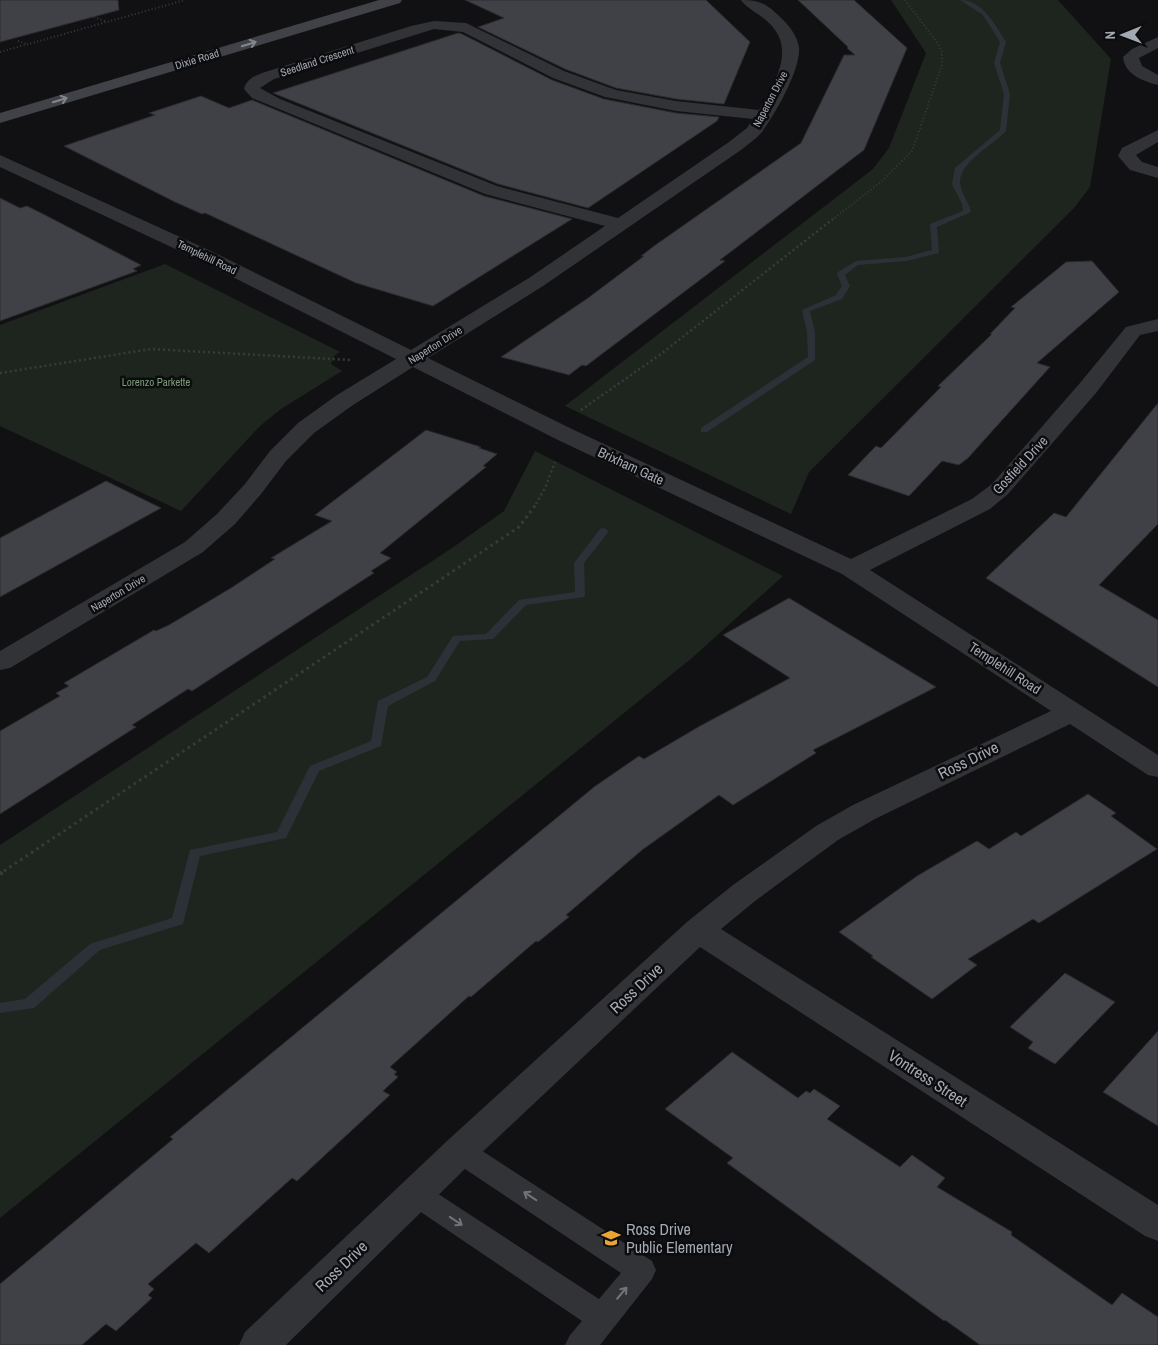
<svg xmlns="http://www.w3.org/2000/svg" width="1158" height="1345" font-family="'Archivo Narrow',sans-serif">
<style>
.green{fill:#1e251e}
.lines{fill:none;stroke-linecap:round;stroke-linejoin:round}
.stream{fill:#2a3238;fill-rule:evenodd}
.building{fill:#404146;stroke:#2b2b2f}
.path-far3{stroke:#393a3e;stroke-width:2;stroke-dasharray:1 2.5;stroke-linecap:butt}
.path-far2{stroke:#393a3e;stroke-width:2.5;stroke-dasharray:2 3;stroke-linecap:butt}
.path-far1{stroke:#393a3e;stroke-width:3;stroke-dasharray:2.5 4;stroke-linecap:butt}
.path{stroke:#393a3e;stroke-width:4;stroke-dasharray:3 5;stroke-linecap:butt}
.service{fill:#323337;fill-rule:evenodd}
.minor{fill:#323337;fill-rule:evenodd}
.secondary{fill:#414247;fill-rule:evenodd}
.oneway{stroke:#81858d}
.oneway2{stroke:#70747b}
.labels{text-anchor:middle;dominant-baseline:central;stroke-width:5;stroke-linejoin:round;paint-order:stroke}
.far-street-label{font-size:11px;fill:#a3a9b3;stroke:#0c0c0e}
.far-park-label{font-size:11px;fill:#7b9d7c;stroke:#0c0c0e}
.street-label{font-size:14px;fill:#a3a9b3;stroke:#0c0c0e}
.near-street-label{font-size:16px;fill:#a3a9b3;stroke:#0c0c0e}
.near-poi-label{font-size:16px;fill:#a3a9b3;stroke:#0c0c0e;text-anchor:start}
</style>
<rect width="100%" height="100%" fill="#111113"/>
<path class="green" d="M891 0H1058L1111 59 1090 187 1074 208 809 472 791 514 565 406 873 169 889 148 926 53Z
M165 264 340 352 335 355 331 364 342 371 281 409 260 426 181 511 0 426V325Z
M535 451 783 576 692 658 0 1218V845L452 548 504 511Z"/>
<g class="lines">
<path class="stream" d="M960 0C983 0 995 25 1006 42L1000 63 1010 94 1006 131C993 145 960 162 960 182 960 192 969 202 971 212L937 227 939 253 906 261 858 265 845 275 850 286 842 299 810 311 815 332V360L707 432H701V428L808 357 807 332 802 310 836 295 842 286 837 274 838 272 856 261 906 257 932 250 930 224 963 211 962 204 952 184 955 168 1000 130 1004 94 994 63 1000 42 983 15Z
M604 528 609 531 584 563 585 595 584 597 526 605 493 639 460 641 435 681 388 706 381 746 319 771 286 838 200 856 183 924 100 950 34 1008 0 1013V1003L25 999 90 944 172 918 190 850 277 832 310 766 371 741 378 701 427 677 453 636 486 634 519 600 575 592 574 563 600 529Z"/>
</g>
<path class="building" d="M0 0H118L119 10 0 42Z
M465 0H706L750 42 724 104 676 99 616 88 565 69 478 27 504 18Z
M798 0H854L907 48 864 150 720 260 725 261 586 366 582 365 569 375 501 357 588 298 644 256H641L654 246 801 143 844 55H855L847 48 848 47Z
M458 33 462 34 552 80 604 99 676 113 719 117 717 121 588 208 498 184 273 93Z
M201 96 229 108 252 100 484 196 572 219 433 306 356 283 205 213 202 214 175 202 64 146 155 115 149 113Z
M0 198 20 208 27 206 47 216 141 265 133 269 137 271 0 321Z
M1092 261 1119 292 1037 363 1050 367 968 458 959 465 942 461 909 496 848 475 876 446 881 448 941 387 938 386 992 334H990L1015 308 1011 307 1066 262Z
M1158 403V524L1099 585 1158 620V687L986 578 1054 513 1066 517Z
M426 430 481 447 479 448 497 454 483 466 486 467 380 553 391 558 371 571 374 573 192 691 188 689 132 725 136 727 0 814V731L60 696 56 693 69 686 64 683 154 630 156 631 169 625 231 588 275 559 271 558 332 521 315 515Z
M106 481 161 508 0 597V538Z
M789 598 936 687 813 750 816 753 733 805 719 795 642 850 566 915 569 917 538 942 536 941 471 997 469 996 390 1067 397 1072 394 1074 398 1077 383 1091 390 1095 297 1181 292 1178 209 1253 196 1243 148 1284 154 1289 148 1295 152 1298 116 1331 106 1324 82 1345H0V1284L173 1139 170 1137 594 787 639 756 644 759 700 726 790 678 723 635Z
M1088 794 1116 813 1111 816 1157 849 1039 923 1033 919 968 959 977 965 932 999 871 957 873 956 839 932 917 876 977 841 989 849 1016 832 1021 836Z
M1065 973 1115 1002 1055 1064 1028 1048 1033 1042 1010 1027Z
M1158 1031V1126L1103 1092Z
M732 1052 798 1098 806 1091 810 1093 814 1089 840 1106 827 1119 900 1167 912 1155 945 1178 937 1187 1012 1232 1011 1235 1112 1305 1122 1293 1158 1317V1345H980L945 1320 944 1321 727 1163 733 1158 665 1109Z"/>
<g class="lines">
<path class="path-far3" d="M94 17 107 22
M18 41 27 44
M0 52 185 0
M832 220 882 181 912 151 942 65V52L937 42 905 0"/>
<path class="path-far2" d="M0 373 151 349 350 360
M581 410 661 354 833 219
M536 504 545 488 555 462"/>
<path class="path-far1" d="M4 871 519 527 537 503"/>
<path class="path" d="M0 874 6 870"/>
<path class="service" d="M460 1140 470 1143 652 1261 656 1270 652 1279 600 1345H565L570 1335 582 1321 406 1202 401 1194 406 1186 416 1182 426 1186 599 1299 621 1273 450 1159 446 1151 450 1143Z"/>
<path class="minor" d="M741 0C760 0 767 4 781 18 789 25 797 36 799 47 801 70 775 114 762 132 756 139 748 144 741 150L543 286 428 358 574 430 851 559 972 499 992 484 1080 383 1126 327 1158 319V331L1140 335 1096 393 1008 494 990 509 870 570 1158 755V777L1148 775 1070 724 875 819 838 840 755 901 721 929 1158 1205V1241L1145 1236 700 947 473 1161 286 1345H239L245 1332 447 1141 687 922 733 885 816 826 853 805 1051 711 842 574 558 440 413 367 353 405 314 433 286 461 261 494 235 524 203 552 10 668 0 670V651L185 542 217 514 245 484 270 451 298 423 337 395 396 359 199 260 0 167V155L213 252 411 350 529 278 605 226 485 194 252 98 244 89C246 80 254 76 262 73L411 26 434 21 466 23 564 71 616 90 676 101 759 110C775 82 797 49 768 22 760 14 747 9 741 0ZM434 29 463 32 553 78 605 97 676 111 753 119 747 128 729 142 618 218 497 186 280 99 260 88 274 79Z
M1158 37V48L1139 58 1142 66 1158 75V85C1143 81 1125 75 1123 57L1132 49Z
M1158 130V142L1136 155 1142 162 1158 167V178L1130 170 1118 156 1122 148Z"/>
<path class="secondary" d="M379 0H402L400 3 0 123V113Z"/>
</g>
<defs><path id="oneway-shaft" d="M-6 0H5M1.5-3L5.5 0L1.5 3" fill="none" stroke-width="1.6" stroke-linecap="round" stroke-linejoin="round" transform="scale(1.25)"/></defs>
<g class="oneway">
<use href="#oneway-shaft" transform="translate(249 44) rotate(-17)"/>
<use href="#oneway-shaft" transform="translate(60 100) rotate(-17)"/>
</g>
<g class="oneway2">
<use href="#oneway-shaft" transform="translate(530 1196) rotate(-147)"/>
<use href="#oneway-shaft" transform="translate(456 1221) rotate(34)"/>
<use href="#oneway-shaft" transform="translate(622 1293) rotate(-50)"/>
</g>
<defs>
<g id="school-bare" transform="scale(1.5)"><path d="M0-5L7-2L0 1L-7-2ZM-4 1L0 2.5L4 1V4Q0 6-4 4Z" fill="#e9a533" stroke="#0c0c0e" stroke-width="2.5" paint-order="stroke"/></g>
</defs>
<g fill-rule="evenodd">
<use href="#school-bare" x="611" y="1238"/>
</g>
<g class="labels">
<g class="far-street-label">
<text transform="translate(197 59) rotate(-17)">Dixie Road</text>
<text transform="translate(317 61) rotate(-18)">Seedland Crescent</text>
<text transform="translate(770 99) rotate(-62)">Naperton Drive</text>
<text transform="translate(207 257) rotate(26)">Templehill Road</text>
<text transform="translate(435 345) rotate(-32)">Naperton Drive</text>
<text transform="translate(118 593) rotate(-31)">Naperton Drive</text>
</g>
<g class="far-park-label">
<text x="156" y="382">Lorenzo Parkette</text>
</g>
<g class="street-label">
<text transform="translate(1020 465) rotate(-47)">Gosfield Drive</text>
<text transform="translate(631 466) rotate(25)">Brixham Gate</text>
<text transform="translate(1005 668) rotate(33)">Templehill Road</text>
</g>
<g class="near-street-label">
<text transform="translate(968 760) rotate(-26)">Ross Drive</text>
<text transform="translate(636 988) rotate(-43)">Ross Drive</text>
<text transform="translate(928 1078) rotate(33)">Vontress Street</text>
<text transform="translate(341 1266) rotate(-44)">Ross Drive</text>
</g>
<g class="near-poi-label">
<text x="626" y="1229">Ross Drive<tspan x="626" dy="18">Public Elementary</tspan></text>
</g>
</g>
<g transform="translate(1123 35) rotate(269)" stroke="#0c0c0e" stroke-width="4" paint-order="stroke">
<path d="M0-4L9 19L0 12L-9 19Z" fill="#a3a9b3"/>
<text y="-8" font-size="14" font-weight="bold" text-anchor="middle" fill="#a3a9b3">N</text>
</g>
</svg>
